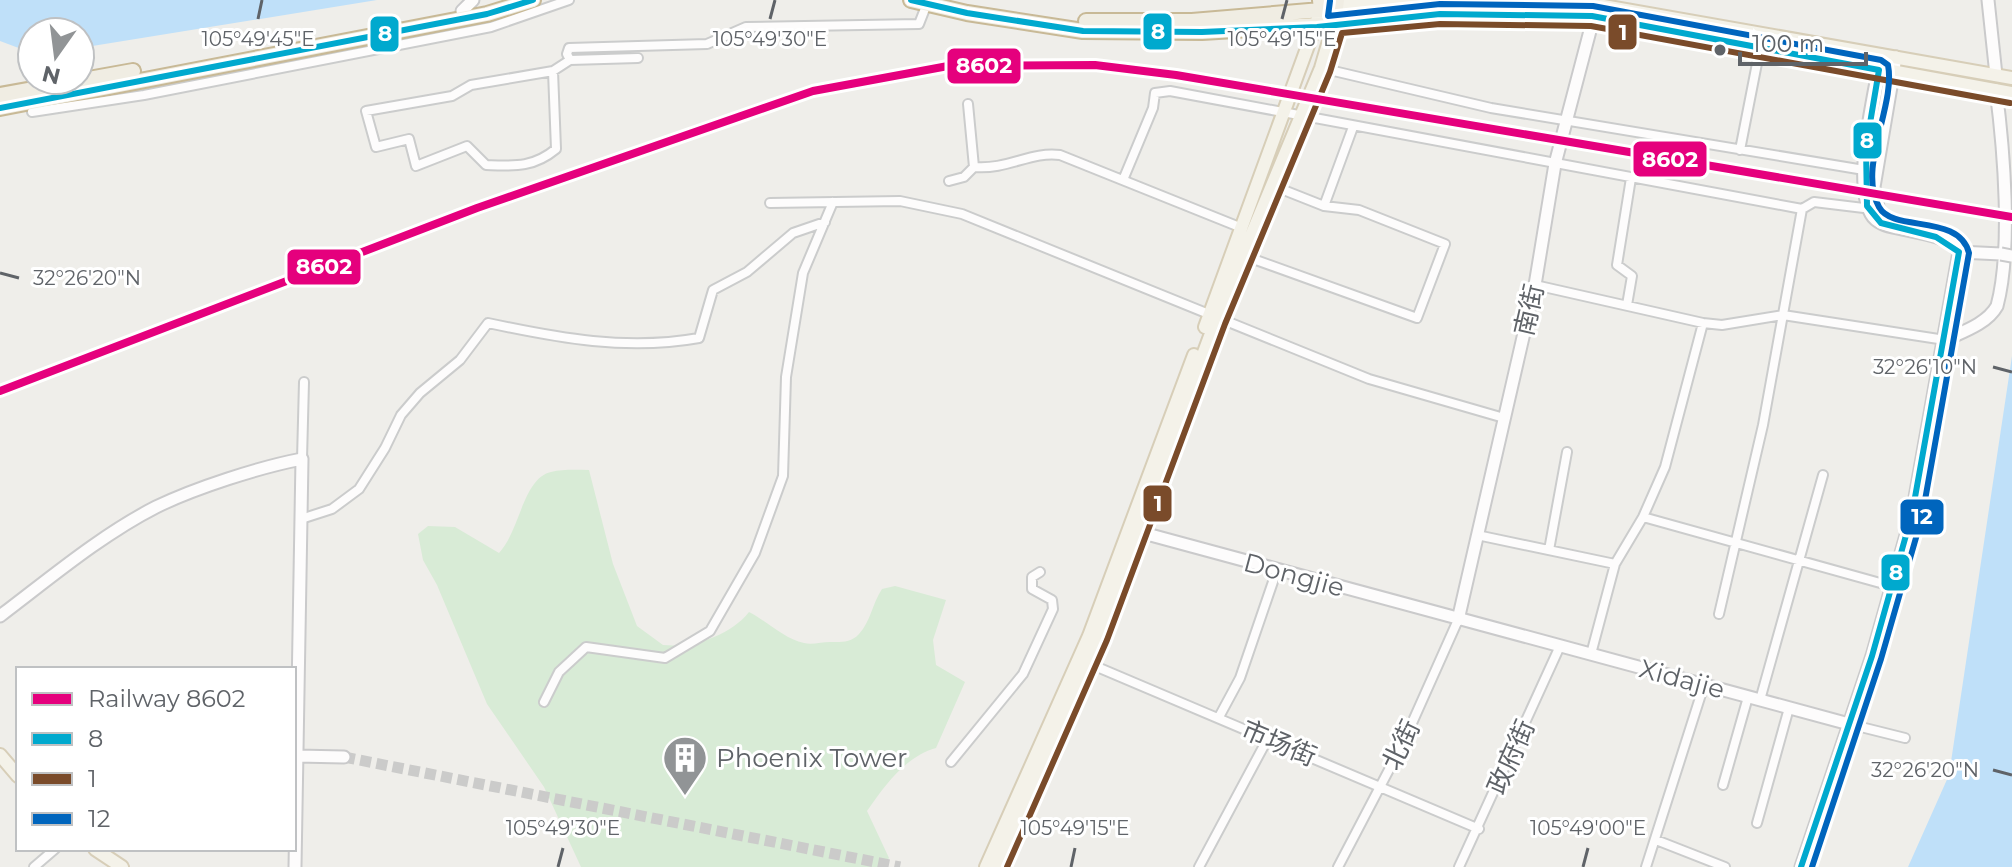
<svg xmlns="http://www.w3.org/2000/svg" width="2012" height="867" font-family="Montserrat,'Noto Sans SC',sans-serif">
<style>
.green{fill:#d8ebd6}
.water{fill:#bfe0f9}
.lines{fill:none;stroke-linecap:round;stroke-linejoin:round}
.secondary-tunnel{stroke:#cbcbca;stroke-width:11;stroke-dasharray:11 5.5;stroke-linecap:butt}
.street-casing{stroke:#cbcccc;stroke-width:12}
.secondary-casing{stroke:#cacacb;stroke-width:15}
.primary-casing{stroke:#d7ceb8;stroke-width:16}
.highway-casing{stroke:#c8b996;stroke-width:18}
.street{stroke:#fdfcfc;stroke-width:8}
.secondary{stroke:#fdfcfc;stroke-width:11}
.primary{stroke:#f4f2e9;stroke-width:12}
.highway{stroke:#f0ede3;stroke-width:14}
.secondary-bridge-casing{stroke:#cacacb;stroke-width:15;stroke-linecap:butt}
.secondary-bridge{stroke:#fdfcfc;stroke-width:11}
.bus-1-casing{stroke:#fff;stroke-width:12}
.bus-2-casing{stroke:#fff;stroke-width:12}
.bus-3-casing{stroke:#fff;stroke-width:12}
.bus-1{stroke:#00a9ce;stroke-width:6}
.bus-2{stroke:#7a4b2a;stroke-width:6}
.bus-3{stroke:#0065bd;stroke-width:6}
.rail-1-casing{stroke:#fff;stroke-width:14}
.rail-1{stroke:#e5007d;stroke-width:8}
.ticks{fill:none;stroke:#5f6368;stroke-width:3}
.bus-dot{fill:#5f6368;stroke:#fff;stroke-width:3}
.labels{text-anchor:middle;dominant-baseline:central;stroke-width:6;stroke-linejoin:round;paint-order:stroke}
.street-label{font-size:26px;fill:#5f6368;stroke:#fff}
.poi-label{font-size:26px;fill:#5f6368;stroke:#fff;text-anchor:start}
.ticks-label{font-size:20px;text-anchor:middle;fill:#5f6368;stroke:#fff;stroke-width:6;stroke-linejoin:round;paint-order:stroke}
.line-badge{stroke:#fff;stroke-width:3}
.badge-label{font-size:22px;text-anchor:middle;font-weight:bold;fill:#fff}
</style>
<rect width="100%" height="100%" fill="#efeeea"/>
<path class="green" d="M589 470 613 564 637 626 663 645C693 648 730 636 749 612 767 621 784 639 804 643 812 645 822 642 830 642 841 642 851 643 859 634 871 621 872 604 882 589L895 586 946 600 933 640 936 665 965 682 936 748C905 757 886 784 867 811L889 858 881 867H581L544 787 487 704 437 585 423 560 418 534 428 526 455 527 499 553C520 531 523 478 551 472 563 469 577 470 589 470Z"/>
<path class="water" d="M0 0H377L80 48V32H32V53L0 41Z
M2012 356V867H1908L1949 775Z"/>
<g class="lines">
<path class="secondary-tunnel" d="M344 757 900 867"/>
<g class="street-casing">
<path id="street" d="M570 60 567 54 569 48 707 44 746 27 919 24 928 1
M1321 68 1491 108 1864 170
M553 71 556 149C533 168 514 166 486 165L467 146 416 166 409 139 376 147 366 111 452 96 471 85 553 71 570 60 638 58
M32 112 144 95 491 27 569 0
M1740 150 1760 48
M974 167C1008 170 1031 151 1060 155L1242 228
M1123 180 1153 108 1155 93 1170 91 1802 209 1814 202 1872 209
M949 181 964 177 974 167 968 104
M770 203 900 201 962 214 1369 379 1504 418
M1324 206 1353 127
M1242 255 1417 318 1445 244 1359 210 1324 206 1271 185
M1535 285 1703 323 1722 325 1783 315 1945 340
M1627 305 1632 276 1617 265 1631 178
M302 459 304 382
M1643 517 1891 586
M301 519 332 509 359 489 385 448 401 415 420 393 460 360 488 323C558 338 627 351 699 338L713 290 747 272 793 233 825 222
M1477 535 1615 564
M1549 550 1567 452
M1719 614 1763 425 1802 209
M1591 654 1615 564 1643 517 1665 467 1703 323
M1083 661 1479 829
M1760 700 1823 475
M544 702 559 672 586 647 665 658 710 631 755 553 783 476 786 377 803 273 833 202
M1219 717 1240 678 1277 570
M1849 724 1905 738
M951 762 1023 674 1053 609 1052 600 1032 589V577L1040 572
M1723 785 1748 697
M1757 823 1789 708
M1656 840 1725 867
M34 867 55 849
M1199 867 1268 738
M1338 867 1404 741 1458 620
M1459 867 1560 646
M1646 867 1704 685"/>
</g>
<g class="secondary-casing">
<path id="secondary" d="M1988 0 1996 75
M462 11 473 0
M1881 55C1875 93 1852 180 1871 214 1876 223 1887 226 1897 228 1918 233 1945 234 1959 252L2001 254
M1880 217 1874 187 1896 57
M1945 340C1962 332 1987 324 1997 306 2012 250 2004 151 1996 90
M1132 530 1849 724
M0 616C49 579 101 535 156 507 195 488 260 467 302 459L295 867
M1458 620 1535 285 1555 164 1596 8
M297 756 344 757
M1801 867 1872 656 1912 514 1959 252"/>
</g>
<g class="primary-casing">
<path id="primary" d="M1525 0 1598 5 2012 78
M1205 327 1321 10 1337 6 1522 0
M0 755 18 776
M95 849 122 867
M986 867 1089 636 1194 355
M996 867 1098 637 1216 320 1321 68 1334 24 1440 14 1592 16 2012 93"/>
</g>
<g class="highway-casing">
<path id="highway" d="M911 0 967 13 1083 31 1202 32 1334 24 1337 0
M1086 21H1192L1321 10 1320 0
M0 95 133 71
M0 108 487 14 533 0"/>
</g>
<use href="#street" class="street"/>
<use href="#secondary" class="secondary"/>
<use href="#primary" class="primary"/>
<use href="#highway" class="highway"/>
<g class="secondary-bridge-casing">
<path id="secondary-bridge" d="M2001 254 2012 256"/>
</g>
<use href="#secondary-bridge" class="secondary-bridge"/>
<g class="bus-1-casing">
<path id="bus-1" d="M911 0 967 13 1083 31 1202 32 1317 27 1440 14 1592 16 1879 70 1866 147 1867 206 1881 223 1936 237 1959 252 1912 514 1872 656 1801 867
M0 108 487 14 533 0"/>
</g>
<g class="bus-2-casing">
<path id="bus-2" d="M1007 867 1107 640 1225 324 1330 72 1342 33 1440 24 1591 26 2010 103"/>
</g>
<g class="bus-3-casing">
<path id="bus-3" d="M1330 1 1328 16 1440 4 1593 6 1881 60 1888 65C1896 106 1857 167 1879 207 1893 233 1959 213 1969 253L1922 517 1881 659 1812 867"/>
</g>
<use href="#bus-1" class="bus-1"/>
<use href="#bus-2" class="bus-2"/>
<use href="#bus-3" class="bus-3"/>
<g class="rail-1-casing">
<path id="rail-1" d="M0 391 477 208 813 91 948 66 1095 65 1176 75 2012 217"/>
</g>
<use href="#rail-1" class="rail-1"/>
</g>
<path class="ticks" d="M258 19 262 0M770 19 775 0M1282 19 1287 0M0 273 19 278M1993 367 2012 372M1993 770 2012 775M558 867 563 848M1071 867 1075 848M1583 867 1588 848"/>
<defs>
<g id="building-pin" transform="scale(2.3)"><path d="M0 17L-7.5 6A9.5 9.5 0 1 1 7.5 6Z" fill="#919496" stroke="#fff"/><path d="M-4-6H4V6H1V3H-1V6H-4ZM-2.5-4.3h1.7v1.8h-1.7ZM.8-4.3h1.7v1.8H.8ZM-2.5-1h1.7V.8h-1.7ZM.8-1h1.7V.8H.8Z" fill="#fff"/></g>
</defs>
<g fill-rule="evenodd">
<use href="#building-pin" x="685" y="758"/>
</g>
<circle class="bus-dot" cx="1720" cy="50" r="7"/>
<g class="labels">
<g class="street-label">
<text transform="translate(1529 310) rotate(-77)">南街</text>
<text transform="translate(1294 575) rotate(15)">Dongjie</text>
<text transform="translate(1682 679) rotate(15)">Xidajie</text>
<text transform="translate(1279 743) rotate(23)">市场街</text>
<text transform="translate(1401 745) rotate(-64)">北街</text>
<text transform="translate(1511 757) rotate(-66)">政府街</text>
</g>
<g class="poi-label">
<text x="716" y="758">Phoenix Tower</text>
</g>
</g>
<g class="ticks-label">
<text x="258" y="46">105°49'45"E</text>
<text x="770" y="46">105°49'30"E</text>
<text x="1282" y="46">105°49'15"E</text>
<text x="87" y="285">32°26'20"N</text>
<text x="1925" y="374">32°26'10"N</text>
<text x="1925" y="777">32°26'20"N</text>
<text x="563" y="835">105°49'30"E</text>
<text x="1075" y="835">105°49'15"E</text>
<text x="1588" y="835">105°49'00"E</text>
</g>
<g class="line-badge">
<rect x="1142" y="12" width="31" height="39" rx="8" fill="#00a9ce"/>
<rect x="1607" y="13" width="31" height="38" rx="8" fill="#7a4b2a"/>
<rect x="369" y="15" width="31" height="38" rx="8" fill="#00a9ce"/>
<rect x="946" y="47" width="76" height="38" rx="8" fill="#e5007d"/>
<rect x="1852" y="121" width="31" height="39" rx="8" fill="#00a9ce"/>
<rect x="1632" y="140" width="76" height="38" rx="8" fill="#e5007d"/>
<rect x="286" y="248" width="76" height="38" rx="8" fill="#e5007d"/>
<rect x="1142" y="484" width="31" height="39" rx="8" fill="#7a4b2a"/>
<rect x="1899" y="498" width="46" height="38" rx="8" fill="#0065bd"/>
<rect x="1880" y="553" width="31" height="39" rx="8" fill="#00a9ce"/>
</g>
<g class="badge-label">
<text x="1158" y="39">8</text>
<text x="1623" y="40">1</text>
<text x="385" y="41">8</text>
<text x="984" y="73">8602</text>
<text x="1867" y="148">8</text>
<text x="1670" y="167">8602</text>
<text x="324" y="274">8602</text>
<text x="1158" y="511">1</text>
<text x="1922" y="524">12</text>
<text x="1896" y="580">8</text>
</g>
<rect x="16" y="667" width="280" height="184" fill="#ffffff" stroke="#bfc1c3" stroke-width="2"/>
<rect x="32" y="693" width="40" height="12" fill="#e5007d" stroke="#bfc1c3" stroke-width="2"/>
<text x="88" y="707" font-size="24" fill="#5f6368">Railway 8602</text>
<rect x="32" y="733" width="40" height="12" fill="#00a9ce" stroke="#bfc1c3" stroke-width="2"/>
<text x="88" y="747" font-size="24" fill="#5f6368">8</text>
<rect x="32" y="773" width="40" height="12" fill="#7a4b2a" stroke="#bfc1c3" stroke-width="2"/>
<text x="88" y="787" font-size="24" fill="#5f6368">1</text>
<rect x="32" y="813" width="40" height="12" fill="#0065bd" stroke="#bfc1c3" stroke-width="2"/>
<text x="88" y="827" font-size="24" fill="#5f6368">12</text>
<g transform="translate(56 56) rotate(194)"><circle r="38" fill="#ffffff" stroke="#bfc1c3" stroke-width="2"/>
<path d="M0-6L14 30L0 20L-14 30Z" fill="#919496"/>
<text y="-12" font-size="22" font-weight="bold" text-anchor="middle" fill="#5f6368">N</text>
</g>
<path d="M1740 52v12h126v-12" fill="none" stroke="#5f6368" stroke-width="4"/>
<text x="1752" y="52" font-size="24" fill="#5f6368" stroke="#ffffff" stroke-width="6" paint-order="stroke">100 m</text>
</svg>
